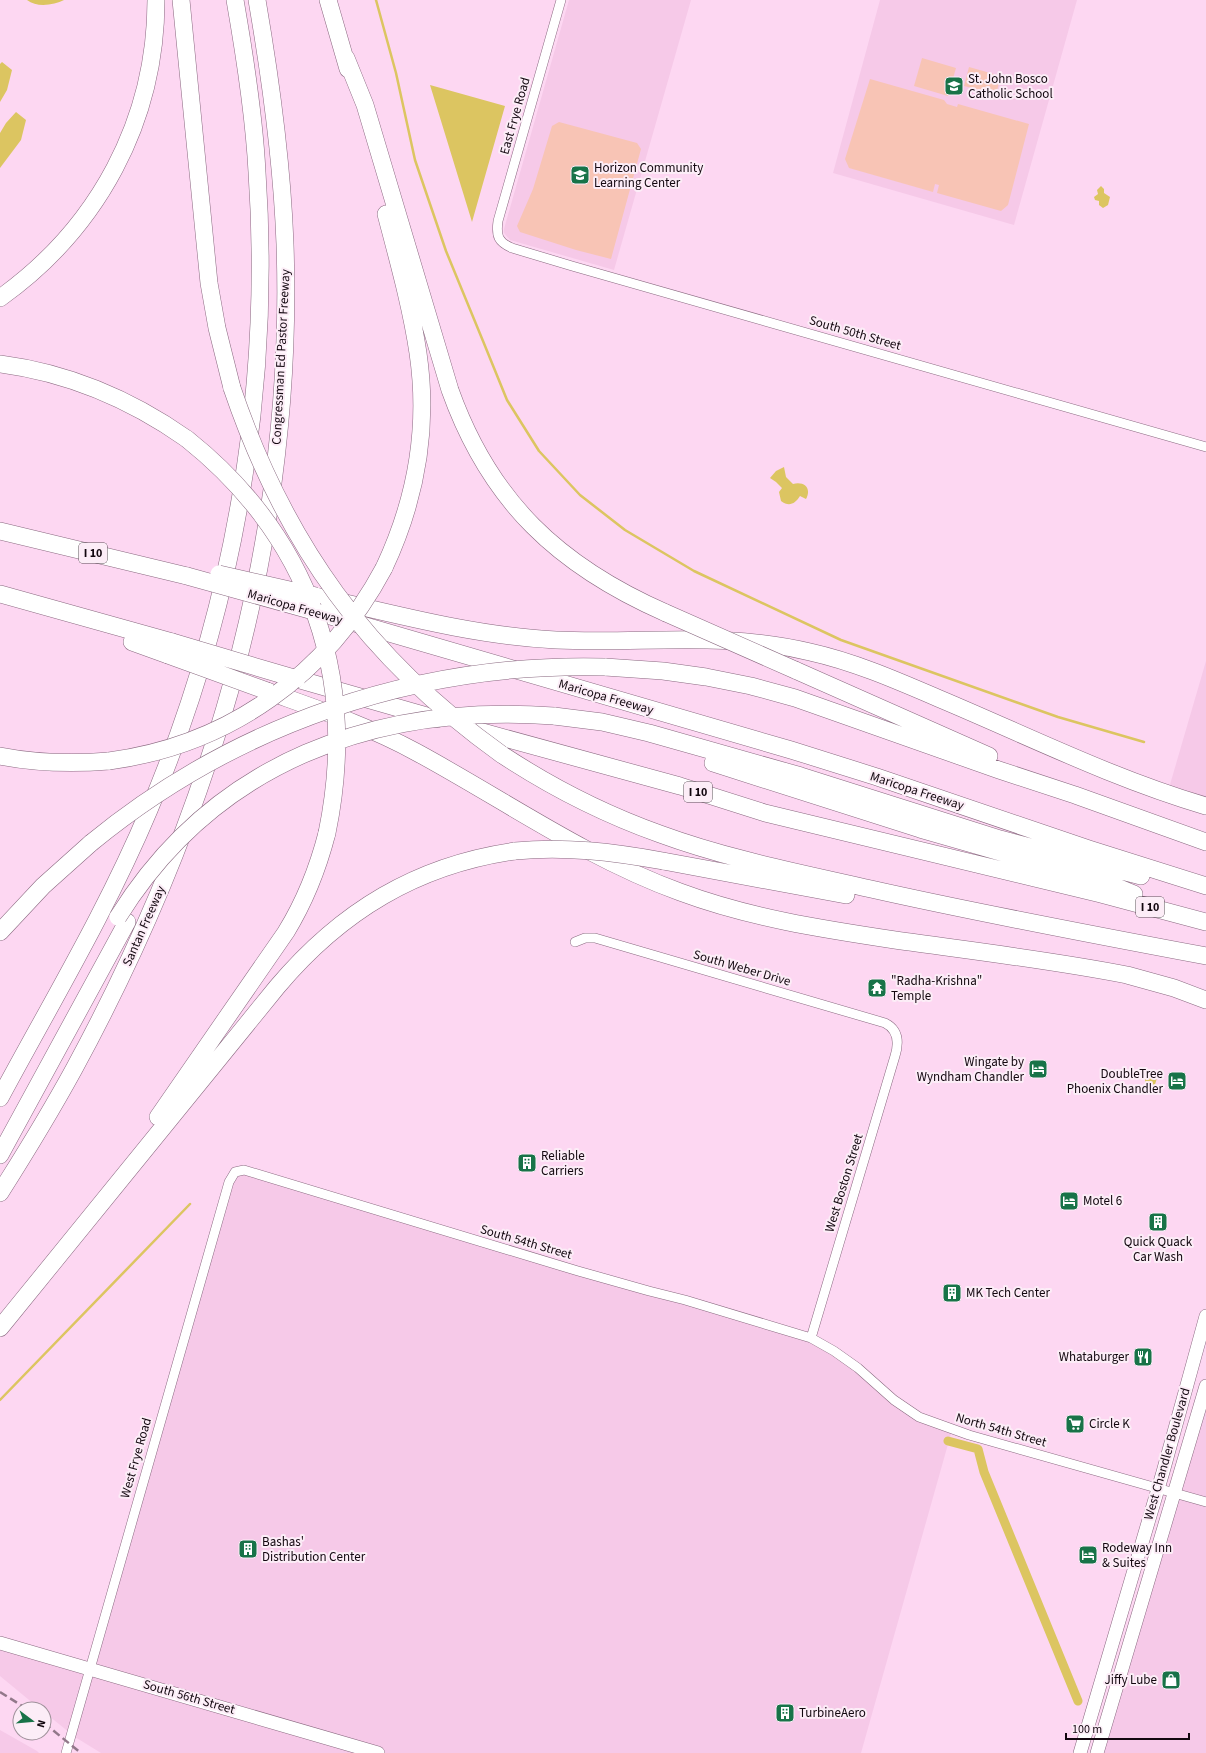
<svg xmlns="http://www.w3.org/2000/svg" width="1206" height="1753" font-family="'Source Sans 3',sans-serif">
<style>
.built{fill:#f6c9e8}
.green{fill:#f8c4b5}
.water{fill:#dcc561}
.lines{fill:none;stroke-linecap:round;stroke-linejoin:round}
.stream{stroke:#dcc561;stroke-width:2.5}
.canal{stroke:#dcc561;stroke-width:9}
.minor-casing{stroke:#8a6980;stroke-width:10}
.secondary-casing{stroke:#8a6980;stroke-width:14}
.motorway-casing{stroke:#8a6980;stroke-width:18}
.minor{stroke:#fff;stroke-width:9}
.secondary{stroke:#fff;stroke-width:13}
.motorway{stroke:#fff;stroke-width:17}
.rail{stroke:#92788a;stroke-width:2.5;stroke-dasharray:8 4;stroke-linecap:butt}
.motorway-bridge-casing{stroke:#8a6980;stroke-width:18;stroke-linecap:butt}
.motorway-bridge{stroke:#fff;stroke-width:17}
.labels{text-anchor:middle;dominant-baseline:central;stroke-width:4;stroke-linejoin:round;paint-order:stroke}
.shield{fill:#fcedf7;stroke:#584c55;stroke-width:1}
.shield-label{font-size:12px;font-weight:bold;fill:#12070f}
.poi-label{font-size:13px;fill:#12070f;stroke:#fcedf7;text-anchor:start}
.street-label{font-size:13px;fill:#12070f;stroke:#fcedf7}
</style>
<rect width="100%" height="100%" fill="#fdd7f2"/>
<path class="built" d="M569 0H691L614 270 510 240 504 233V229Z
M880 0H1077L1014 225 833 173Z
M1206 661V800L1169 788Z
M244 1170 811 1338 894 1400 952 1430 861 1753H101L75 1737 44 1712V1709H40L0 1676V1643L90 1668 229 1182Z
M1206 1386V1753H1097Z
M0 1730 37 1751 39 1753H0Z"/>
<path class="green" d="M922 58 956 68 948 96 914 86Z
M969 67 1001 76 996 94 964 86Z
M870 79 944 100 947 104 957 107 958 104 1029 124 1008 205 1001 211 937 193 939 185 935 184 933 192 849 168 845 159Z
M559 122 637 143 641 149 611 259 576 250 520 232 517 226 533 189 552 126Z"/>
<path class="water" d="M27 0H64C54 5 37 8 27 0Z
M2 62 12 70 7 90 0 102V64Z
M430 85 505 106 472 222Z
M16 112 26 120 21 140 0 168V133L6 123Z
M1101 186 1104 189V193L1110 197 1108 205 1103 208 1099 205V201L1095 200 1094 197 1098 194 1097 190Z
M784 467 786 477 793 484C804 481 812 488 806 499L800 496C795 504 789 507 781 501L779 492 782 488 776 482 770 478 776 471Z
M1145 1075 1157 1078 1153 1091 1145 1087Z"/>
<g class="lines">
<path class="stream" d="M376 0 396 73 415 160 446 251 483 341 507 400 539 451 580 495 625 530 694 571 841 640 1058 717 1144 742
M0 1400 190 1204"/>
<path class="canal" d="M948 1441 978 1449 984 1472 1078 1701"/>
<g class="minor-casing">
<path id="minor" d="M561 0 498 221C496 236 498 242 512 248L572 266 1206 447
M575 942 585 938H595L885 1023C899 1030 899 1043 895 1056L811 1338
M66 1753 229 1182 235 1172 244 1170 578 1271 649 1291 685 1300 811 1338 834 1351 858 1368 894 1400 919 1417 969 1435 1206 1502"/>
</g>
<g class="secondary-casing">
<path id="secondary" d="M0 1643 378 1753
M1080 1753 1163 1472 1206 1316
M1097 1753 1206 1386"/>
</g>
<g class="motorway-casing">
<path id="motorway" d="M181 0 209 283 217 328 232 388
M328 0 348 69
M346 58 365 105 450 390C490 502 559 566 666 613
M0 298C98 228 156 121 156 0
M0 364C69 373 130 399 187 439
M0 531 187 576
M384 568C416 500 429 428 418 353 411 306 398 260 386 214
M0 594 172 642
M320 597C398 615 476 636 556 640 643 644 723 631 810 652 855 662 898 681 940 699 1028 736 1114 779 1206 806
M317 612 791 750 877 777 1089 849 1206 886
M132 642 168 655
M605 667 663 671 706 677 751 686 795 698 999 770 1075 795 1206 842
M795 670 989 756
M297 679 437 719
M267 691C317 709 369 726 416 752 503 799 586 858 680 892 750 918 822 929 895 940 973 951 1051 960 1127 975L1174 988 1206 1000
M554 716 602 722 649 733 801 776 1000 839 1141 876
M468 728 680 786 765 813 1101 894 1206 922
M501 754C551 787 604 814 660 834 728 859 801 873 871 889 982 914 1094 935 1206 956
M0 756C36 763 72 764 109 761
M713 763 920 829 1105 882 1134 894
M663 861 846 895
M0 932 43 886 91 843
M0 1098C51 1003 107 910 149 810 234 609 272 390 257 172 254 114 245 57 235 0
M158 1117 286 932C305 901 318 868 327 833
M0 1155 127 922
M0 1193C26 1152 51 1111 74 1069 213 813 295 537 285 244 282 162 271 81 257 0
M0 1328 277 987C341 911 417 865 515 851"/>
</g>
<use href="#minor" class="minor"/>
<use href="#secondary" class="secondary"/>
<use href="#motorway" class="motorway"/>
<path class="rail" d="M0 1692 27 1709
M44 1723 81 1753"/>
<g class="motorway-bridge-casing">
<path id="motorway-bridge" d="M232 388C285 544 367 658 501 754
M187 439C311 538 359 678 327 833
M219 574 316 596
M187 576 317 612
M666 613 795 670
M172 642 297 679
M168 655 267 691
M109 761C229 745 327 675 384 568
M91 843C236 724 417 662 605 667
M515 851C565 846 613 852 663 861
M118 917C215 761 377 703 554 716"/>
</g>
<use href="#motorway-bridge" class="motorway-bridge"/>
</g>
<defs>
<g id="school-square" transform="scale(1)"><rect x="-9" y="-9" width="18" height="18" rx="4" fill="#187348" stroke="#fcedf7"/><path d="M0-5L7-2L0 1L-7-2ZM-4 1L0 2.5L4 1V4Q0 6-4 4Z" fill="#fff"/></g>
<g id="temple-square" transform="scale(1)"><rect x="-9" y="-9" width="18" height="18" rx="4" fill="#187348" stroke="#fcedf7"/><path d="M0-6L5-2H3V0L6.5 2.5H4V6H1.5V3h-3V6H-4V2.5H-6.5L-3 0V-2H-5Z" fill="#fff"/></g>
<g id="hotel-square" transform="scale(1)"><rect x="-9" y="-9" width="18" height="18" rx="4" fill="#187348" stroke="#fcedf7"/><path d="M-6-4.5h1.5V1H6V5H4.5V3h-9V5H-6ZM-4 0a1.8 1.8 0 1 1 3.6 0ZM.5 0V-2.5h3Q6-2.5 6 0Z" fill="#fff"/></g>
<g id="building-square" transform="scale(1)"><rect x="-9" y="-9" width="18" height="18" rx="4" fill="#187348" stroke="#fcedf7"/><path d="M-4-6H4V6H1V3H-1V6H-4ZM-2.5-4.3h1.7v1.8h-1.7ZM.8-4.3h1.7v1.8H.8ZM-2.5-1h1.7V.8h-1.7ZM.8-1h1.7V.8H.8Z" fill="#fff"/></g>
<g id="restaurant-square" transform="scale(1)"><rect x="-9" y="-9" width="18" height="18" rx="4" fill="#187348" stroke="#fcedf7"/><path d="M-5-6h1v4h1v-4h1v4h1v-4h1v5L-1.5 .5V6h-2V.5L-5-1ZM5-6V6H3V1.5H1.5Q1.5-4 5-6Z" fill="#fff"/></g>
<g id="supermarket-square" transform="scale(1)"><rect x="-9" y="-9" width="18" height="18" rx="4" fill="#187348" stroke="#fcedf7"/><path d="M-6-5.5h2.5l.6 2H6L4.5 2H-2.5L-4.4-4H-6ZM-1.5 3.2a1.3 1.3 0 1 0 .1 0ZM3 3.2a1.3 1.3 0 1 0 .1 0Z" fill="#fff"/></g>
<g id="shop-square" transform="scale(1)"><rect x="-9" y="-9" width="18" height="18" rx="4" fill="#187348" stroke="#fcedf7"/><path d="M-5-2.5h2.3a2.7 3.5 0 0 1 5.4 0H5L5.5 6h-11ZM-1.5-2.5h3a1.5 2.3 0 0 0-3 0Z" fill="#fff"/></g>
</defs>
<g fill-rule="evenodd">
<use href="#school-square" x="954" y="86"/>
<use href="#school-square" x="580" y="175"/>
<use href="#temple-square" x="877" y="988"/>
<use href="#hotel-square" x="1038" y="1069"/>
<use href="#hotel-square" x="1177" y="1081"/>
<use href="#building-square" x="527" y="1163"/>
<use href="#hotel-square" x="1069" y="1201"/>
<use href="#building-square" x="1158" y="1222"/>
<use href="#building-square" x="952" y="1293"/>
<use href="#restaurant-square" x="1143" y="1357"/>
<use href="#supermarket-square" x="1075" y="1424"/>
<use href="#building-square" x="248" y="1549"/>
<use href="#hotel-square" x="1088" y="1555"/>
<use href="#shop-square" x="1171" y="1680"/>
<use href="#building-square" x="785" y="1713"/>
</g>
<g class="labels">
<g class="shield">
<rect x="79" y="543" width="28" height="20" rx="3"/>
<rect x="684" y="782" width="28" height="20" rx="3"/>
<rect x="1136" y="897" width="28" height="20" rx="3"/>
</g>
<g class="shield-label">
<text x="93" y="553">I 10</text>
<text x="698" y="792">I 10</text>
<text x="1150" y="907">I 10</text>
</g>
<g class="poi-label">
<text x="968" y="79">St. John Bosco<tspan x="968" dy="15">Catholic School</tspan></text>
<text x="594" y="168">Horizon Community<tspan x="594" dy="15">Learning Center</tspan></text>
<text x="891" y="981">"Radha-Krishna"<tspan x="891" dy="15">Temple</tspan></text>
<text x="1024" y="1062" text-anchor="end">Wingate by<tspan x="1024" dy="15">Wyndham Chandler</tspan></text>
<text x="1163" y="1074" text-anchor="end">DoubleTree<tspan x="1163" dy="15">Phoenix Chandler</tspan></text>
<text x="541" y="1156">Reliable<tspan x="541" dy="15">Carriers</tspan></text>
<text x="1083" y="1201">Motel 6</text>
<text x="1158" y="1242" text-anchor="middle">Quick Quack<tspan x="1158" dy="15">Car Wash</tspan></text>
<text x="966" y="1293">MK Tech Center</text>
<text x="1129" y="1357" text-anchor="end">Whataburger</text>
<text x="1089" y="1424">Circle K</text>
<text x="262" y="1542">Bashas'<tspan x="262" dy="15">Distribution Center</tspan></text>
<text x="1102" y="1548">Rodeway Inn<tspan x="1102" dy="15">&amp; Suites</tspan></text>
<text x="1157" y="1680" text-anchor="end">Jiffy Lube</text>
<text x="799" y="1713">TurbineAero</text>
</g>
<g class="street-label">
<text transform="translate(515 116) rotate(-74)">East Frye Road</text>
<text transform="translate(855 333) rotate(16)">South 50th Street</text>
<text transform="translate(281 357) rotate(-87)">Congressman Ed Pastor Freeway</text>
<text transform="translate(295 607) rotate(16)">Maricopa Freeway</text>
<text transform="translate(606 697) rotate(16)">Maricopa Freeway</text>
<text transform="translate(917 791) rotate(18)">Maricopa Freeway</text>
<text transform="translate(144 926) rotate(-66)">Santan Freeway</text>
<text transform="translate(742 968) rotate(16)">South Weber Drive</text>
<text transform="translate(844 1183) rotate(-73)">West Boston Street</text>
<text transform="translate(526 1242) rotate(16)">South 54th Street</text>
<text transform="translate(1001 1430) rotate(16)">North 54th Street</text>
<text transform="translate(1167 1454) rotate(-74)">West Chandler Boulevard</text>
<text transform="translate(136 1458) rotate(-74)">West Frye Road</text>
<text transform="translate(189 1697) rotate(16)">South 56th Street</text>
</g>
</g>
<g transform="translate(32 1721) rotate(106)"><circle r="19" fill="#fcedf7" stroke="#9e919a"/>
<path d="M0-3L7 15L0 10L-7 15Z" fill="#187348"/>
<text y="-6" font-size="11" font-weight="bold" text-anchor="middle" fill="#12070f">N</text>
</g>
<path d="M1066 1733v6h123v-6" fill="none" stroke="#12070f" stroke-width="2"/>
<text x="1072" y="1733" font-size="12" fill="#12070f" stroke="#fcedf7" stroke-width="3" paint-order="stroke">100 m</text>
</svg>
